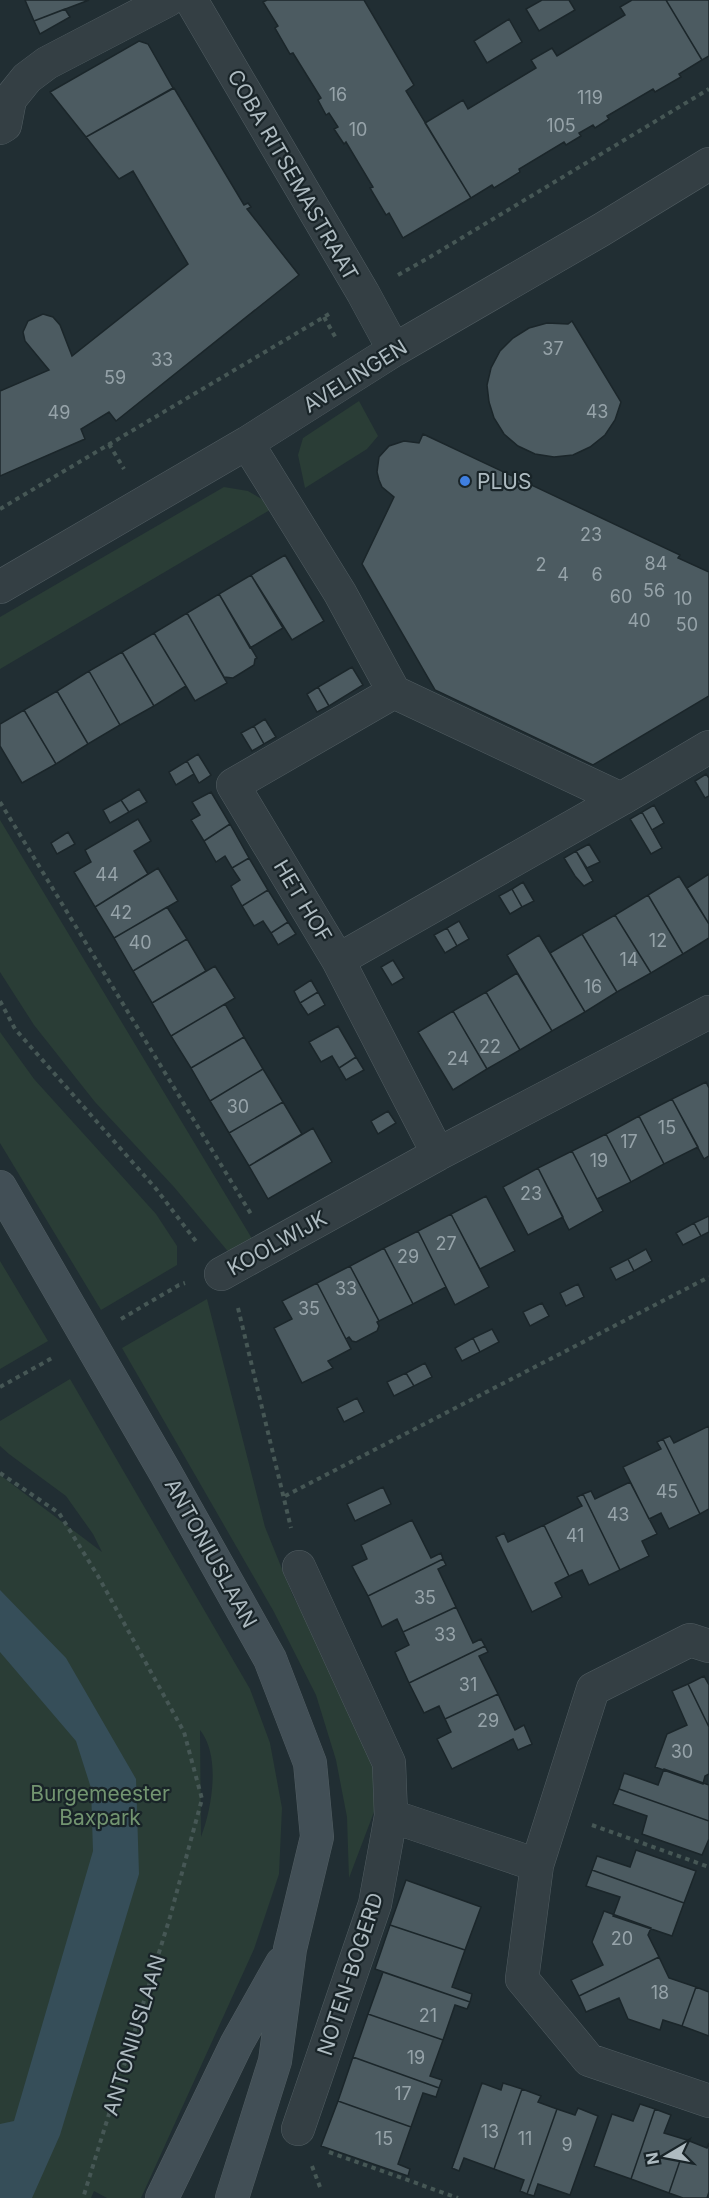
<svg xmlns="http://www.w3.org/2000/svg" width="709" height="2198" font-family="Inter,sans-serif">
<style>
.green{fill:#2a3d36;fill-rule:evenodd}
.water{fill:#364e59}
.building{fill:#4c5b61;stroke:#1b262a;stroke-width:1.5}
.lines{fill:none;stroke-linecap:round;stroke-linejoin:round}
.street-casing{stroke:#515d62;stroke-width:34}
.secondary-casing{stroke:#515d62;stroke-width:34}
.path{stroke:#465755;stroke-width:4;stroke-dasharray:4.5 4.5;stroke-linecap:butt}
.street{stroke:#343f44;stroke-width:33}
.secondary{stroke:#424f56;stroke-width:33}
.shop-dot{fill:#3f7fe0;stroke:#192428;stroke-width:2}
.labels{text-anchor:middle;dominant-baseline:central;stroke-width:4.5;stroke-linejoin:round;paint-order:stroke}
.number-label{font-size:18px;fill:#96a3a9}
.street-label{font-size:21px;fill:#aebbc1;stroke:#192428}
.poi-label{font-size:21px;fill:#aebbc1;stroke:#192428;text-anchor:start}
.park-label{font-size:21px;fill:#729470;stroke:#192428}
</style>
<rect width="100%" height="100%" fill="#212e33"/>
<path class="green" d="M359 401 378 436 367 449 305 488 298 455 303 438Z
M224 487 248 491 275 507 0 669V617Z
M0 820 257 1247 231 1255 174 1187 95 1102 34 1025 0 972Z
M0 1032 34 1079 156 1214 177 1246V1265L101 1310 0 1143Z
M0 1261 48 1341 0 1369Z
M207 1299 265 1527 293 1596 388 1775 349 1878 347 1817 336 1760 316 1695 274 1612 122 1348Z
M70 1379 250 1689 270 1743 282 1808 279 1874 254 1949 141 2198H107L94 2191 91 2198H0V1475L102 1552 93 1534 66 1496 9 1454 0 1446V1421ZM200 1730C221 1756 212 1808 201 1837Z"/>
<path class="water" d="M0 1590 66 1658 136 1779 139 1874 60 2135 32 2198H0V2124L14 2121 93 1851 91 1788 76 1741 0 1652Z"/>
<path class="building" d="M25 0H89L34 21Z
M267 0H364L414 85 406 91 471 198 403 238 389 213 386 215 370 188 373 187 346 142 344 144 334 129 338 127 329 113 326 115 318 100 321 98 293 53 290 54 275 28 278 26 263 2Z
M542 0H569L575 10 539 31 526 9Z
M632 0H666L702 60 679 74 681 77 655 92 653 89 607 116 609 119 595 128 593 125 579 133 581 136 566 145 564 142 519 169 520 172 494 188 492 185 471 198 425 123 463 100 468 109 536 68 531 60 552 48 557 56 625 15 620 7Z
M666 0H709V56L702 60Z
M65 9 70 17 40 34 34 21Z
M509 19 522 42 487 63 474 41Z
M139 41 148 44 173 88 86 137 50 92Z
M174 88 244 205 248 203 251 207 247 209 299 275 116 421 109 412 81 429 85 439 0 476V391L49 370 25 341 23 332 28 321 43 314 53 317 60 325 72 356 188 264 133 171 119 179 86 137Z
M572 321 621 402 615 420 605 435 590 447 573 455 554 457 535 454 518 446 504 434 494 418 489 402 487 385 491 368 500 351 513 338 529 328 547 323 568 324Z
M423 434 680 555 678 558 709 572V696L593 765 435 690 362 564 394 497 382 487 379 480 377 472 379 457 389 446 404 441 419 443Z
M285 555 324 621 292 640 251 575Z
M251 575 283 628 250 648 219 594Z
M219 594 257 658 255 659 254 665 233 678 224 677 187 613Z
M187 613 227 683 195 701 154 633Z
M154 633 186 686 154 706 122 652Z
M122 652 154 706 120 725 89 671Z
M352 667 363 685 329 706 318 687Z
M89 671 120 725 88 744 57 691Z
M318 687 329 706 317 712 307 694Z
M57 691 88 744 56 764 24 710Z
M24 710 56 764 22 783 0 746V724Z
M265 719 276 737 264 744 254 726Z
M254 726 264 744 252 751 241 733Z
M198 754 211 775 199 783 187 761Z
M187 761 194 774 176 785 169 772Z
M706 774 709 778V796L705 798 695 781Z
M139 789 147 802 129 812 121 800Z
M211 792 230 824 204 841 191 820 200 815 192 802Z
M121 800 129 812 110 823 103 810Z
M654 805 664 823 652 830 642 812Z
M642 812 662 848 651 854 630 819Z
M138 819 151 841 134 851 148 874 95 907 74 872 91 862 85 850Z
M230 824 249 858 232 868 225 856 216 862 204 841Z
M68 832 75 844 57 854 51 843Z
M589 844 600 862 587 868 576 851Z
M576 851 593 881 584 886 575 876 564 858Z
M249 858 268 890 242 906 231 886 240 880 232 868Z
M158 868 178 901 114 938 95 907Z
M709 874V924L687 888Z
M679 876 709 924V938L683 954 648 895Z
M523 882 534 901 522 907 512 889Z
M512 889 522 907 510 914 499 896Z
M268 890 288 922 271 933 263 921 254 926 242 906Z
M648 895 683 954 651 973 615 915Z
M167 907 187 939 133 971 114 938Z
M615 915 651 973 617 992 582 934Z
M459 921 469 939 457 946 447 928Z
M288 922 296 934 278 945 271 933Z
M447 928 457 946 445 953 434 935Z
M582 934 617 992 585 1012 550 953Z
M539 935 585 1012 552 1031 507 955Z
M187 939 206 971 152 1003 133 971Z
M393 960 404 978 392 985 381 967Z
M215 966 235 998 171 1036 152 1003Z
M517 973 552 1031 520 1050 486 992Z
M311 980 318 992 300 1003 294 991Z
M318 992 325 1005 308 1015 300 1003Z
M486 992 520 1050 487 1069 453 1011Z
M225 1004 244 1037 191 1068 171 1036Z
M453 1011 487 1069 453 1090 418 1032Z
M338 1026 356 1057 339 1068 332 1056 321 1062 309 1042Z
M244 1037 263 1069 210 1101 191 1068Z
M356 1057 364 1070 346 1080 339 1068Z
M263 1069 283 1102 229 1133 210 1101Z
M706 1082 709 1088V1156L704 1159 672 1099Z
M672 1099 698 1147 664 1164 639 1116Z
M283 1102 302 1134 249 1166 229 1133Z
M388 1111 396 1123 378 1134 371 1121Z
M639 1116 664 1164 631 1182 606 1134Z
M313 1128 332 1162 268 1199 249 1166Z
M606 1134 631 1182 597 1199 572 1151Z
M572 1151 603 1211 569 1230 538 1168Z
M538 1168 563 1217 528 1235 503 1187Z
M486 1196 515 1251 480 1269 451 1214Z
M451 1214 489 1287 455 1305 418 1231Z
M709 1216V1232L701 1236 694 1223Z
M694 1223 701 1236 683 1245 676 1233Z
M418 1231 446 1287 413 1304 384 1248Z
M384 1248 413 1304 379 1321 350 1266Z
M646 1249 652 1261 634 1271 628 1259Z
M628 1259 634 1271 616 1280 610 1268Z
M350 1266 379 1321 377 1322 379 1326 377 1331 356 1342 352 1341 349 1337 346 1339 317 1283Z
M317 1283 351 1349 328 1361 333 1368 302 1383 274 1328 292 1319 282 1301Z
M578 1284 584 1297 566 1306 560 1293Z
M542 1303 549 1316 530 1326 523 1312Z
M492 1329 499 1342 480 1352 473 1338Z
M473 1338 480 1352 462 1361 455 1348Z
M425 1363 432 1377 414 1386 406 1373Z
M406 1373 414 1386 394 1396 387 1382Z
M357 1398 364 1412 344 1422 337 1408Z
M709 1426V1509L700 1514 663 1439 670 1436 674 1443Z
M663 1439 700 1514 669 1529 661 1513 649 1519 623 1467 661 1449 657 1442Z
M630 1482 657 1534 642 1541 649 1556 620 1570 583 1494 591 1491 595 1499Z
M383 1487 391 1504 355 1521 347 1504Z
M583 1494 620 1570 589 1585 582 1570 569 1576 544 1525 582 1506 577 1497Z
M412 1520 431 1558 441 1553 443 1559 368 1596 352 1566 367 1559 361 1545Z
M544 1525 569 1576 555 1583 562 1597 532 1612 496 1537 504 1533 508 1542Z
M443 1559 446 1565 438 1569 456 1607 403 1632 397 1619 382 1627 368 1596Z
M456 1607 473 1643 481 1639 485 1646 409 1683 395 1652 409 1645 403 1632Z
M485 1646 488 1652 479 1656 498 1694 445 1719 439 1706 424 1713 409 1683Z
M704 1676 709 1685V1727L688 1684Z
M688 1684 709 1727V1774L705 1776 703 1784 655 1767 667 1734 687 1725 672 1691Z
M498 1694 515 1730 524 1725 532 1744 518 1750 513 1739 452 1769 437 1739 451 1732 445 1719Z
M664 1769 709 1785V1821L619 1789 624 1773 658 1785Z
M619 1789 709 1821V1839L702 1855 642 1834 647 1816 613 1804Z
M636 1850 696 1871 684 1903 592 1870 597 1856 630 1867Z
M592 1870 684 1903 672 1936 613 1916 620 1897 586 1886Z
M406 1880 481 1907 465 1950 390 1925Z
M604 1911 651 1928 648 1935 659 1957 579 1996 571 1980 603 1965 592 1942Z
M390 1925 465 1950 452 1987 472 1994 470 2002 375 1969Z
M659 1957 669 1978 696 1987 682 2026 663 2020 660 2030 628 2019 619 1998 586 2012 579 1996Z
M383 1972 470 2002 467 2009 455 2005 443 2040 368 2014Z
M696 1987 709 1992V2036L682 2026Z
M368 2014 443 2040 430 2076 442 2080 439 2088 353 2057Z
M353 2057 439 2088 436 2097 423 2093 411 2127 338 2101Z
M482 2083 501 2090 503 2083 522 2089 494 2169 464 2158 459 2171 452 2168Z
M522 2089 541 2096 538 2102 557 2109 527 2194 520 2191 524 2180 494 2169Z
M338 2101 411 2127 398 2164 410 2169 408 2176 321 2146Z
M640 2104 655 2109 631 2179 594 2166 612 2114 633 2121Z
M578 2108 598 2116 570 2195 538 2184 534 2196 527 2194 557 2109 575 2115Z
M655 2109 671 2115 664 2133 687 2140 669 2193 631 2179Z
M687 2140 707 2148 709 2143V2192L707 2198H683L669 2193Z"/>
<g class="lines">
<g class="street-casing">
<path id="street" d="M191 0 363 293 394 350
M0 128 5 125 10 99 27 78 47 63 168 0
M247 443 340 593 394 692 621 799 709 747
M0 587 247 443 394 350 601 230 709 164
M394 692 233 785 338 960 621 799
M338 960 438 1154
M221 1274 438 1154 709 1012
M709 1646 690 1640 593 1689 537 1865 522 1979 589 2060 709 2101
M391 1816 537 1865
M298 2129 375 1904 391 1816 389 1763 299 1567"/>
</g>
<g class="secondary-casing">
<path id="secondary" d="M0 1187 165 1472 270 1659 310 1763 317 1837 290 1949 275 2061 232 2198
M162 2198 237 2043 282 1963"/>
</g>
<path class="path" d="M398 275 430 257 709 89
M324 317 337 340
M109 444 124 469
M0 509 329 314
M0 802 251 1214
M0 1001 15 1029 157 1190 198 1244
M238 1308 291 1528
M121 1319 179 1285 185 1283
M0 1387 54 1357
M0 1473 59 1513 98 1576 184 1732 202 1799 170 1917 83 2198
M285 1496 709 1277
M592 1825 709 1867
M329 2152 458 2198
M312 2166 320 2187"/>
<use href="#street" class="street"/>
<use href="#secondary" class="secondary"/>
</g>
<circle class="shop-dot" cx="465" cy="481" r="6"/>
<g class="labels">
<g class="number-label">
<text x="338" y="94">16</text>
<text x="590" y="97">119</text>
<text x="561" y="125">105</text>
<text x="358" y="129">10</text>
<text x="553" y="348">37</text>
<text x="162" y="359">33</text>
<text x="115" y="377">59</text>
<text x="597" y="411">43</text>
<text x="59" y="412">49</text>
<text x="591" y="534">23</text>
<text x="656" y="563">84</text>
<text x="541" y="564">2</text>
<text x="563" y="574">4</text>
<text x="597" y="574">6</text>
<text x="654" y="590">56</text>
<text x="621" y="596">60</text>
<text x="683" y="598">10</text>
<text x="639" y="620">40</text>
<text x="687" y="624">50</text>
<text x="107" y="874">44</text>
<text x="121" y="912">42</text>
<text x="658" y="940">12</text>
<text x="140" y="942">40</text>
<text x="629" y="959">14</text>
<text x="593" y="986">16</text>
<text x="490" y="1046">22</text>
<text x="458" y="1058">24</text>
<text x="238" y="1106">30</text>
<text x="667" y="1127">15</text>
<text x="629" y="1141">17</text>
<text x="599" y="1160">19</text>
<text x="531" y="1193">23</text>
<text x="446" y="1243">27</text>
<text x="408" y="1256">29</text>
<text x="346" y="1288">33</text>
<text x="309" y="1308">35</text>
<text x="667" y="1491">45</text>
<text x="618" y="1514">43</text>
<text x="575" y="1535">41</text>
<text x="425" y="1597">35</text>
<text x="445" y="1634">33</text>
<text x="468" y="1684">31</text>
<text x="488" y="1720">29</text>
<text x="682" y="1751">30</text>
<text x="622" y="1938">20</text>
<text x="660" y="1992">18</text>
<text x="428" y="2015">21</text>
<text x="416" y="2057">19</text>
<text x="403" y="2093">17</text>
<text x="490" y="2131">13</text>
<text x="384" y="2138">15</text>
<text x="525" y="2138">11</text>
<text x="567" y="2144">9</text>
</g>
<g class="street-label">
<text transform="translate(293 175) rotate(60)">COBA RITSEMASTRAAT</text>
<text transform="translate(355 376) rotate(-32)">AVELINGEN</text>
<text transform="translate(303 901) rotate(59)">HET HOF</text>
<text transform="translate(277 1243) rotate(-29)">KOOLWIJK</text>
<text transform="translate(211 1553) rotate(61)">ANTONIUSLAAN</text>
<text transform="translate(350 1974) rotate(-72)">NOTEN-BOGERD</text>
<text transform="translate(134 2035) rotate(-73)">ANTONIUSLAAN</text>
</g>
<g class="poi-label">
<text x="477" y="481">PLUS</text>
</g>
<g class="park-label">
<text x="100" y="1793">Burgemeester<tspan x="100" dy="24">Baxpark</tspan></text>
</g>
</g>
<g transform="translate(667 2156) rotate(260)" stroke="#192428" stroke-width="4.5" paint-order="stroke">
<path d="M0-4.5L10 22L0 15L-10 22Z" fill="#aebbc1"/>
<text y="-9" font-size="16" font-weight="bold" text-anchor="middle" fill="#aebbc1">N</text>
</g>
</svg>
